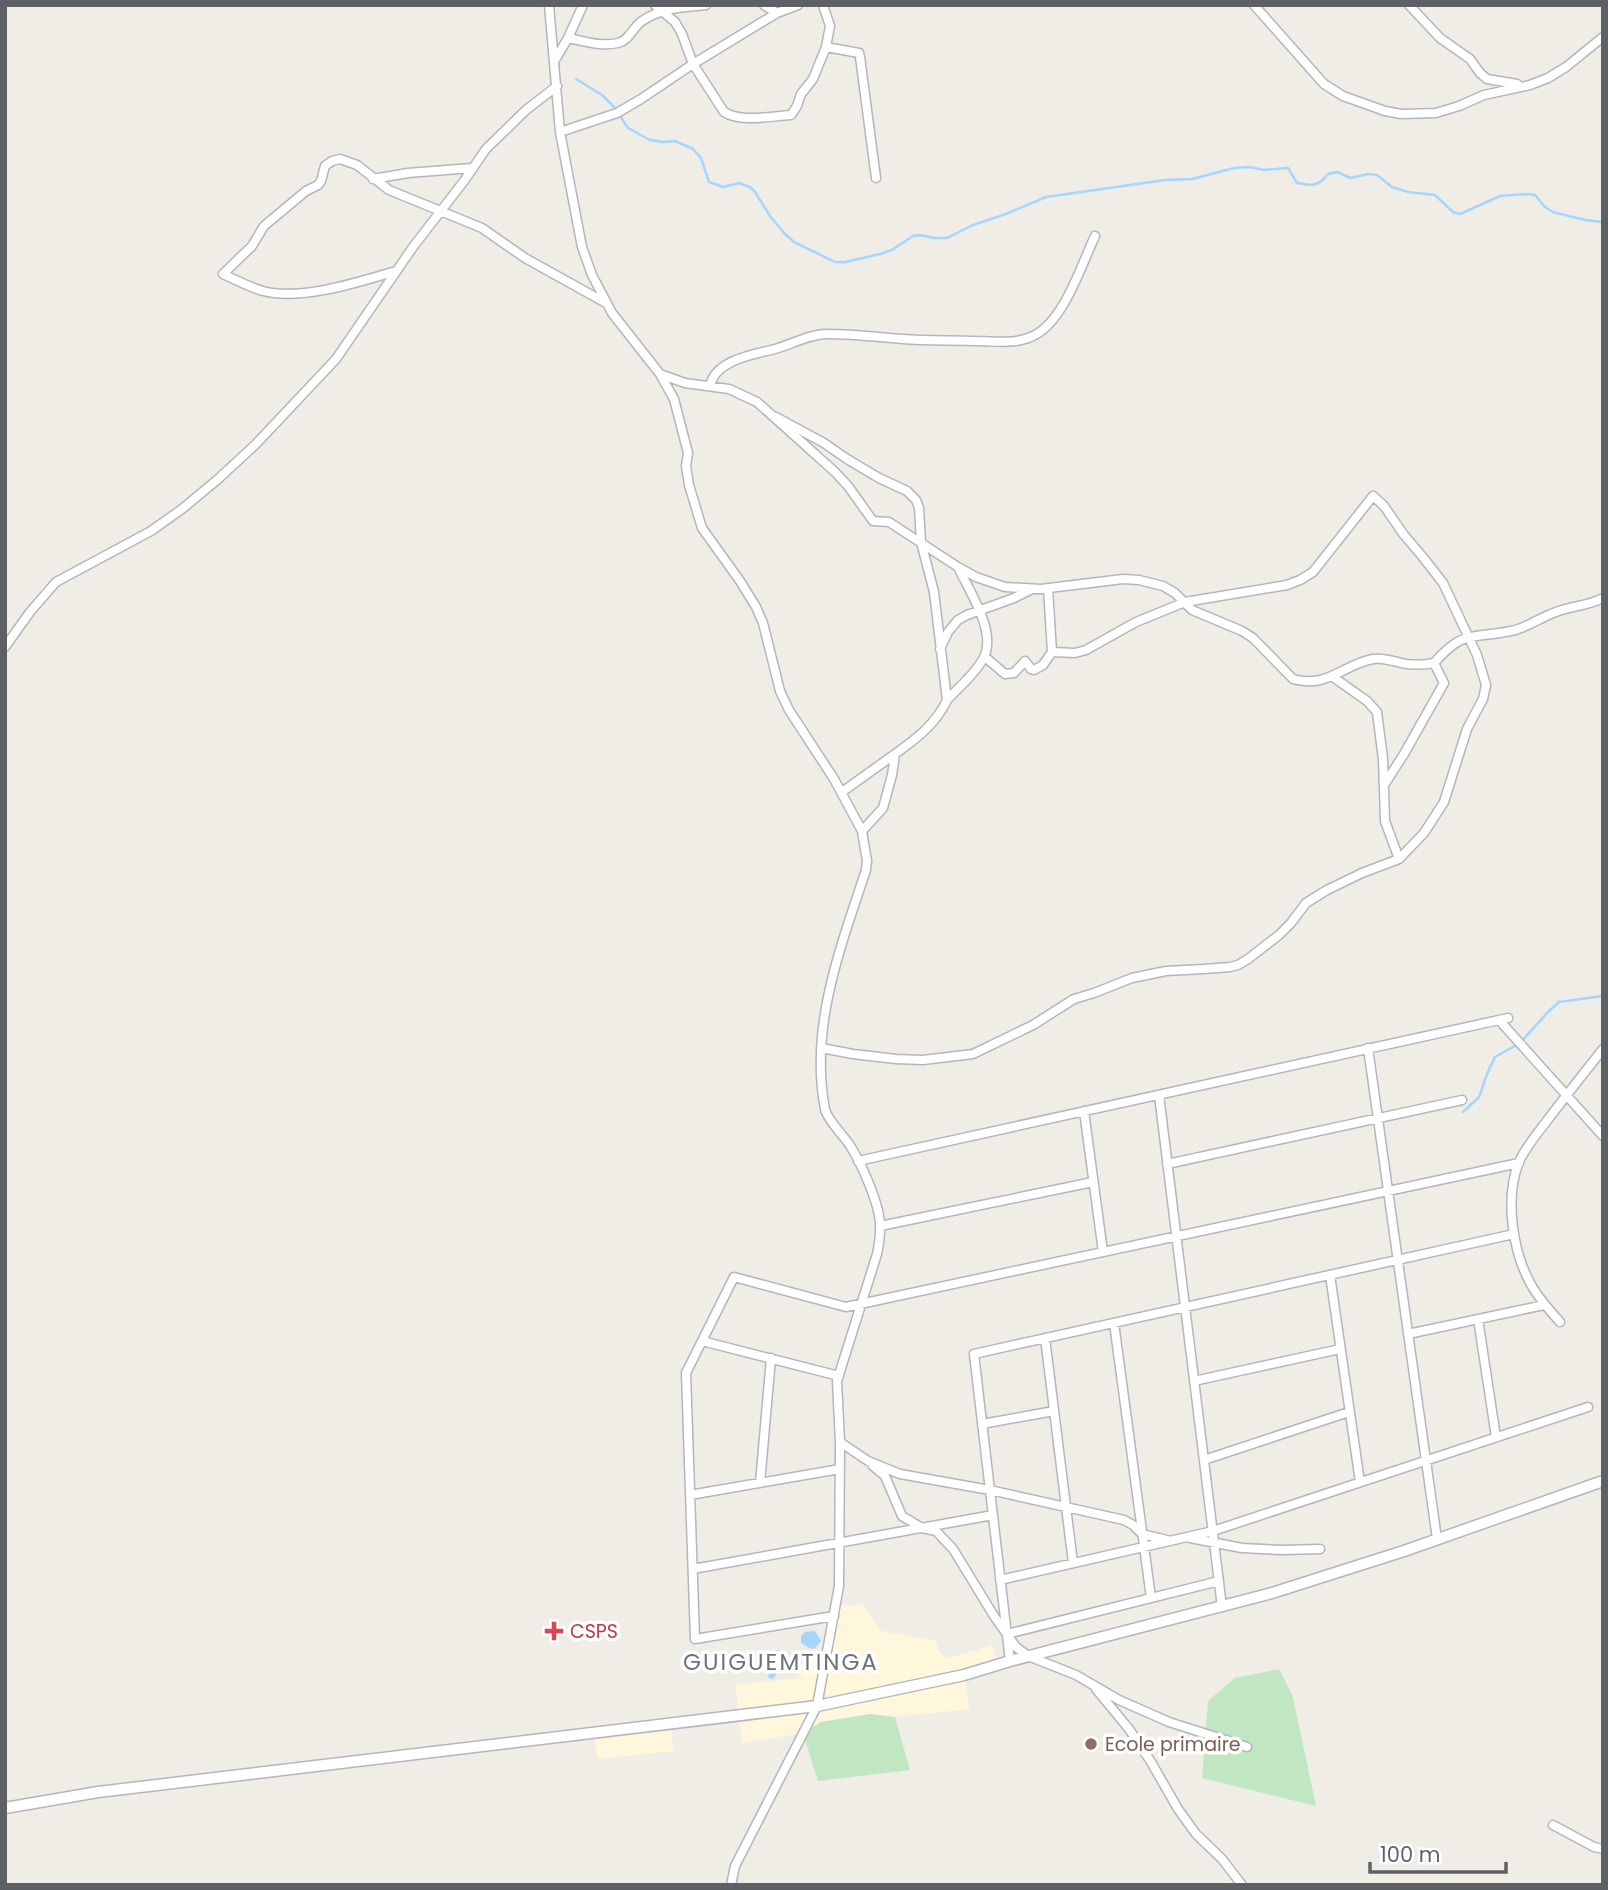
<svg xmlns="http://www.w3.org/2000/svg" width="1608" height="1890" font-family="Poppins,sans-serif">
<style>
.commercial{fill:#fef7db}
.green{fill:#c1e7c2}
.water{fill:#a6d6ff}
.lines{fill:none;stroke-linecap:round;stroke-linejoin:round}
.stream{stroke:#a6d6ff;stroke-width:2.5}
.minor-casing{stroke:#b3b6ba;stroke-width:11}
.tertiary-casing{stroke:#b3b6ba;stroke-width:13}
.minor{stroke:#fff;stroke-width:8}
.tertiary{stroke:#fff;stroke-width:10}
.health-dot{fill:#e0444e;stroke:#fff;stroke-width:2.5}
.education-dot{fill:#8d6e63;stroke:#fff;stroke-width:2.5}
.labels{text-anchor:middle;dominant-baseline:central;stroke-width:7;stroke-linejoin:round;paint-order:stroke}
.health-label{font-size:19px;fill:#be3a42;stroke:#fff;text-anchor:start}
.education-label{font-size:19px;fill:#785e54;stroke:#fff;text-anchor:start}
.quarter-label{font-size:23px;letter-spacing:2px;fill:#6e7378;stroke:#fff}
</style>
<rect width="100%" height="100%" fill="#efede5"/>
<path class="commercial" d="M862 1604 881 1631 935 1640 939 1651 947 1658 993 1645 997 1665 964 1675 970 1709 895 1717 870 1714 821 1722 803 1733 742 1743 735 1685 798 1678 804 1654 828 1650 836 1606Z
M671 1724 673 1751 597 1759 594 1733Z"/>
<path class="green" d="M1279 1669 1293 1697 1316 1806 1202 1778 1208 1701 1235 1678Z
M870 1714 895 1717 910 1770 818 1781 803 1733 821 1722Z"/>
<path class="water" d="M815 1631 821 1641 814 1649 809 1648 801 1643V1636L805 1632Z
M775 1650H780V1663L775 1677 772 1679 768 1677 770 1669 769 1662Z"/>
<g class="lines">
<path class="stream" d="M576 79 602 95 614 107 628 128 650 140 663 142 675 141 693 149 701 158 709 182 723 187 739 183 750 187 755 192 770 216 784 233 794 242 835 262H845L880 254 892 250 913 236 920 235 934 238H947L973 225 1006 214 1046 197 1165 180 1192 179 1234 168 1250 167 1264 170 1288 168 1297 183C1312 186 1318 187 1328 174L1337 172 1351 178 1368 174 1377 175 1392 187 1408 192 1435 195 1453 212 1460 214 1500 196 1527 194 1535 195 1545 207 1553 212 1585 220 1603 222
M1463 1112 1479 1097 1487 1074 1495 1057 1520 1043 1547 1013 1559 1002 1603 996"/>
<g class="minor-casing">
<path id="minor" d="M549 5 560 132 582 247 592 275 612 313 660 374 674 399 688 453 686 466 689 485 702 528 740 581 756 607 763 623 780 691 789 710 834 779 862 831 867 861 866 870C841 946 809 1027 825 1109 827 1119 842 1134 849 1144 861 1162 878 1201 880 1222 881 1233 879 1244 877 1254L837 1381 840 1442 839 1586 817 1706 735 1866 731 1885
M655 5 675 22 682 34 693 64 724 112C742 123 770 116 791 115L797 106 801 94 813 79 826 47 830 26 823 5
M764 5 777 13 798 5
M1254 5 1324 84 1343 96 1385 111 1401 114 1436 113 1459 106 1484 95 1530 85 1548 78 1566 67 1603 37
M1409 5 1440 38 1470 59 1480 73 1487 79 1517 84
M568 38C585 41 600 47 618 43 630 40 632 28 642 21 661 8 684 7 706 5
M826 47 859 53 860 57 876 178
M555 60 568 38 583 5
M560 132 617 113 641 99 693 64 777 13
M373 179 408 173 472 168
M396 271C359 282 301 301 263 291 249 287 236 280 223 274L252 246 264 226 306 191 318 185 321 181 325 166 332 161 340 159 357 165 389 190 482 228 525 258 606 303
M660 374 685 383 729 389 757 402 835 472 848 486 873 521 889 522 958 567 976 577 1005 587 1041 589 1123 579 1139 580 1163 586 1175 593 1192 610 1242 631 1253 638 1293 679C1327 689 1344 664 1373 659 1384 657 1395 662 1406 664 1416 665 1425 665 1434 663 1464 629 1471 639 1511 631 1527 628 1541 617 1556 612 1571 606 1588 606 1603 598
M710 386C715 361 750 355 771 350 789 346 808 334 827 334 852 334 877 337 902 339 927 341 952 340 977 341 995 341 1017 345 1035 335 1064 320 1081 266 1095 236
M776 417 824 443 847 459 879 478 907 491 916 500 919 508 921 542 934 592 947 700C936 724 916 739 895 754L892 775 883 808 862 831
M5 647 30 612 56 582 151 531 182 509 217 480 255 445 336 359 413 247 464 181 486 149 526 110 557 86
M940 649 948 632 958 620 967 615 1014 598 1030 590
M985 657 1005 674 1014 673 1025 661 1031 669 1034 670 1043 665 1052 652 1048 588
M1333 677 1367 701 1377 712 1383 759 1385 821 1399 859
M947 700C959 687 975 674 983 659 998 633 969 591 958 567
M1384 785 1404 754 1444 683 1434 663
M842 792 895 754
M1499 1020 1603 1136
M821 1048 853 1054 896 1059 923 1060 973 1054 1033 1025 1074 999 1094 993 1132 978 1166 971 1204 969 1230 967 1238 965 1248 959 1279 935 1291 923 1306 903 1327 890 1362 873 1399 859 1424 833 1444 802 1467 729 1483 699 1486 685 1477 655 1443 583 1422 556 1404 535 1384 506 1373 496 1313 572 1300 580 1287 585 1185 602 1136 622 1086 650 1075 653 1052 652
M1368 1048 1437 1539
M1159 1095 1222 1607
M1084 1111 1103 1252
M858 1161 1508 1018
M1167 1164 1462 1100
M880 1226 1093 1182
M1330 1275 1360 1482
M1478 1319 1496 1437
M1560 1322C1550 1311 1541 1301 1533 1288 1513 1255 1504 1199 1519 1162 1525 1148 1537 1134 1546 1122 1565 1097 1584 1073 1603 1049
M1114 1323 1151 1598
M1408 1334 1544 1305
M1045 1338 1073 1563
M702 1341 839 1376
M1194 1381 1340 1349
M982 1424 1054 1411
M840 1442 868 1461 900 1474 990 1490 1124 1520 1133 1525 1142 1534 1167 1540
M1204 1460 1349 1412
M873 1466 885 1476 902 1516 922 1528 936 1531 953 1549 994 1616 1016 1647 1028 1656 1076 1675 1119 1700 1169 1722 1247 1747
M760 1483 771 1358
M690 1495 840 1469
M1190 1538 1242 1548 1282 1550 1320 1549
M693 1569 993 1515
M1000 1580 1213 1531 1588 1407
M834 1616 695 1639 686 1373 734 1277 846 1307 1519 1163
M1007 1634 1219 1581
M1010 1661 974 1354 1514 1234
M1096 1689 1129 1729 1151 1762 1178 1809 1196 1834 1222 1859 1242 1885
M1553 1825 1594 1847 1603 1849"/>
</g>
<g class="tertiary-casing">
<path id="tertiary" d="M5 1808 98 1792 817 1706 964 1675 1010 1661 1272 1593 1404 1551 1603 1481"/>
</g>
<use href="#minor" class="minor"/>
<use href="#tertiary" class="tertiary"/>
</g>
<path class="health-dot" d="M550.5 1620.5h7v7h7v7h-7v7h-7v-7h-7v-7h7z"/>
<circle class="education-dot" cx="1091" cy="1744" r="7"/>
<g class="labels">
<g class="health-label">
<text x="570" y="1631">CSPS</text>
</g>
<g class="education-label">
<text x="1105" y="1744">Ecole primaire</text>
</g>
<g class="quarter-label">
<text x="781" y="1662">GUIGUEMTINGA</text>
</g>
</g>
<rect width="1608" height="1890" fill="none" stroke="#5d6166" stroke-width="14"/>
<path d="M1370 1862v10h136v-10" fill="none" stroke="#5d6166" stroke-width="3.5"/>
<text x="1380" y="1862" font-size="21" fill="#5d6166" stroke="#ffffff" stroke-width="5" paint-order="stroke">100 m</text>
</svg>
